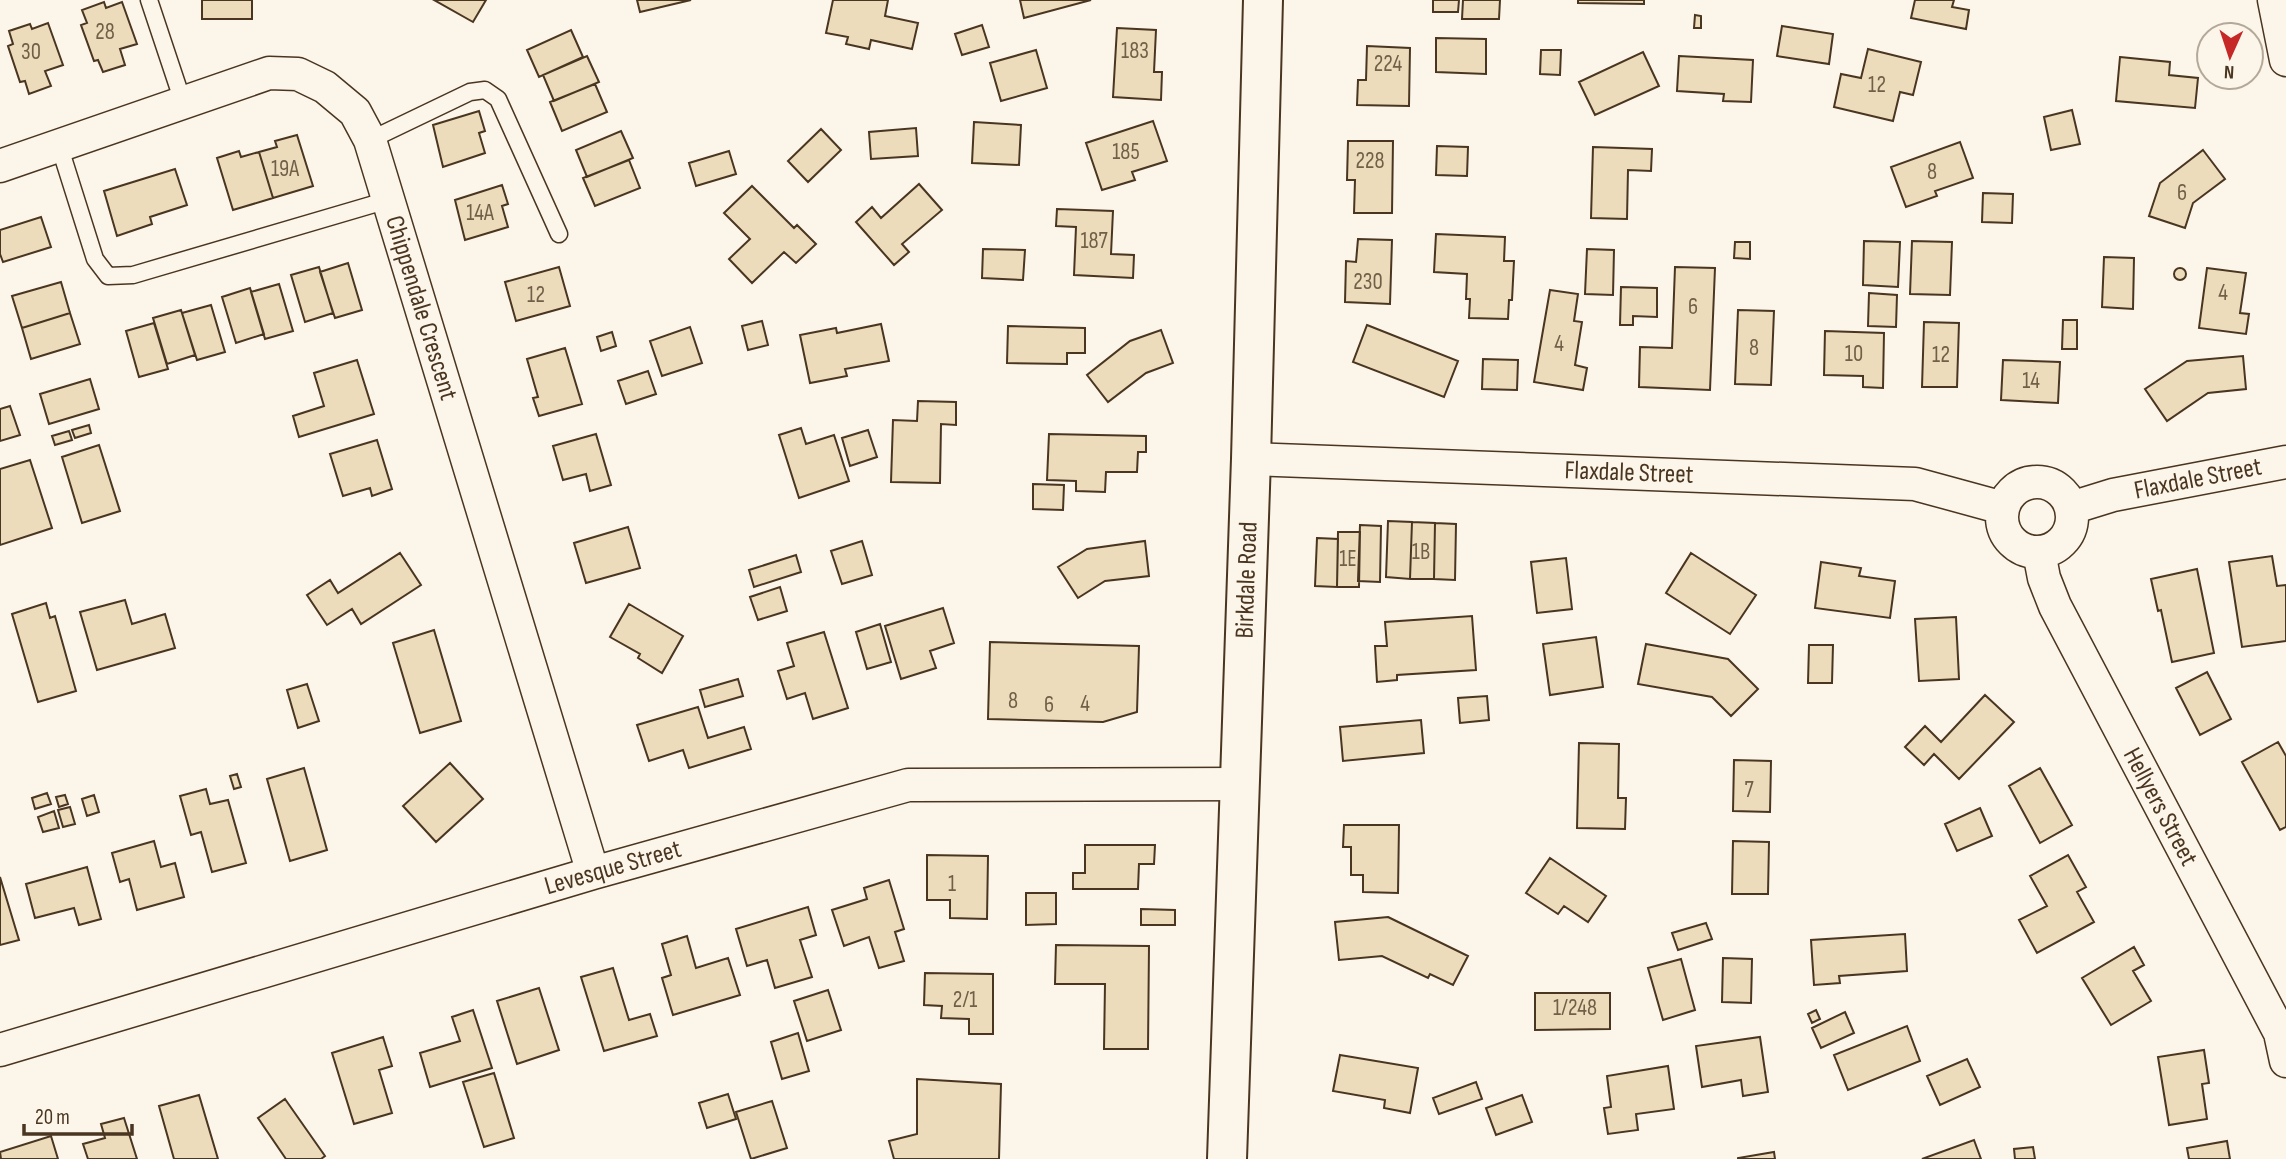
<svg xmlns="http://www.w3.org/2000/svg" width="2286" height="1159" font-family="'Sofia Sans Condensed',sans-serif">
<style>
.building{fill:#ecdcbc;stroke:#4a3520;stroke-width:2}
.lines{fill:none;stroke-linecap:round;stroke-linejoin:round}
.service-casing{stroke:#4a3520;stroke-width:19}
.minor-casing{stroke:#4a3520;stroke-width:35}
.secondary-casing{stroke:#4a3520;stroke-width:42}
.service{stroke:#fbf6e9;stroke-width:16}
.minor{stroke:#fbf6e9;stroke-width:32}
.secondary{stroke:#fbf6e9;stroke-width:38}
.labels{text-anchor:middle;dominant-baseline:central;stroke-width:5;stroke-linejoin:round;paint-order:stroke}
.number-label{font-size:23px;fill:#725f47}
.street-label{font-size:26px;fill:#4a3520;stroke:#fbf6e9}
</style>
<rect width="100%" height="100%" fill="#fbf6e9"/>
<path class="building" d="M202 0H252V19H202Z
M434 0H486L473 22Z
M637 0H691L640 12Z
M833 0H888L885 16 918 23 912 49 871 40 869 49 846 44 848 37 826 33Z
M1020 0H1091L1024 18Z
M1433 0H1459L1458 12H1433Z
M1463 0H1500L1499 19H1462Z
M1578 0H1644V4L1578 3Z
M1915 0H1954L1952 7 1969 10 1966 29 1911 18Z
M104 2 106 8 122 2 137 44 120 49 125 65 103 72 98 60 94 61 81 25 87 23 82 10Z
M1695 15 1701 16V28H1694Z
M48 23 63 65 45 71 51 86 29 94 25 81 20 82 8 46 13 44 9 31 30 24 32 29Z
M982 25 989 47 962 55 955 34Z
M1782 26 1833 34 1829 64 1777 56Z
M1117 28 1156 30 1154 72H1162L1161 100 1113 97Z
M571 30 583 57 539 77 527 50Z
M1436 38 1486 39V74L1436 72Z
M1367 46 1410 48 1409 106 1357 105 1358 80H1366Z
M1868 49 1921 62 1913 95 1900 92 1893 121 1834 107 1841 74 1861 78Z
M1036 50 1047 88 1001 101 990 63Z
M1541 50H1561L1560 75 1540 74Z
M1643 52 1659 86 1595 115 1579 82Z
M587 56 599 82 554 101 543 75Z
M1679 56 1753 60 1751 102 1723 101 1724 94 1677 91Z
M2120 57 2170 62 2169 75 2198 78 2195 108 2116 101Z
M595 84 607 112 562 131 550 102Z
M2072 110 2080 144 2051 150 2044 117Z
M479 111 485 131 479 133 485 153 443 167 433 125Z
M1153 121 1167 161 1132 172 1135 180 1102 190 1086 143Z
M974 122 1021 125 1019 165 972 163Z
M916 128 918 156 871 159 869 132Z
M821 129 841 150 808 182 788 161Z
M621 131 633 158 587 177 576 150Z
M297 135 313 186 273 198 259 152 277 147 275 141Z
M1348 141H1393L1392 213H1354L1355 180H1347Z
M1960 142 1973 178 1935 191 1937 196 1906 207 1891 167Z
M1437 146 1468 147 1467 176 1436 175Z
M1593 147 1652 149 1651 171 1628 170 1627 219 1591 218Z
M2203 150 2225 179 2193 203 2185 228 2149 216 2160 183Z
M239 151 241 157 259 152 273 198 233 210 217 158Z
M729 151 736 174 696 186 689 163Z
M629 160 640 188 595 206 583 178Z
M175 169 187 205 150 217 152 224 117 236 104 191Z
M919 184 942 210 902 244 909 252 894 265 856 222 872 207 881 218Z
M502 185 508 204 502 206 508 227 465 240 455 200Z
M752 186 794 228 797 225 816 244 796 263 784 252 752 283 729 259 750 239 724 213Z
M1983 193 2013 194 2012 223 1982 222Z
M1057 209 1113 211 1111 254 1134 255 1133 278 1074 275 1076 227 1056 226Z
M41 217 51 247 3 262 0 254V230Z
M1436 234 1505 237 1504 261H1514L1512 300H1509L1508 319 1469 318 1470 299H1466L1467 274 1434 272Z
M1358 239 1392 240 1390 304 1345 302 1346 261 1356 262Z
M1864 241 1900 242 1898 287 1863 285Z
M1912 241 1952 242 1950 295 1910 294Z
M1735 242H1750V259L1734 258Z
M983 249 1025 250 1023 280 982 278Z
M1587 249 1614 250 1613 295 1585 294Z
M2104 257 2134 258 2133 309 2102 307Z
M348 263 362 310 335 318 320 272Z
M319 267 333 313 305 322 291 275Z
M559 267 570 306 516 321 505 282Z
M1675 267 1715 268 1710 390 1639 387 1640 347 1672 348Z
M2174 274a6 6 0 1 1 12 0a6 6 0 1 1-12 0Z
M2207 268 2246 273 2240 313 2249 314 2246 334 2199 328Z
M61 282 70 313 22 328 12 296Z
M279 284 293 331 265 339 251 292Z
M1621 287 1657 288V317L1633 316V325H1620Z
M250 288 264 334 236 343 222 297Z
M1550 290 1578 294 1574 321 1582 322 1575 365 1587 368 1583 390 1534 382Z
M1869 293 1897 295 1896 327 1868 326Z
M211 305 225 352 197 360 182 313Z
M181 310 195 355 167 364 153 318Z
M1738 310 1774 311 1771 385 1735 384Z
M70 313 80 344 31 359 22 328Z
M2063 320H2077V349H2062Z
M762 321 768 345 748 350 742 326Z
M1924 322 1959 323 1957 387H1922Z
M154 323 168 369 139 377 126 331Z
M881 324 889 361 845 369 847 376 810 383 800 335 836 328 837 333Z
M1367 325 1458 361 1444 397 1353 362Z
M1008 326 1085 328V353H1067V364L1007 363Z
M690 327 702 363 662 376 650 341Z
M1161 330 1173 363 1146 373 1108 402 1087 375 1130 341Z
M1825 331 1884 333 1883 388 1863 387V376L1824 375Z
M612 332 616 346 601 351 597 337Z
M565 348 582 404 539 416 533 398 538 397 527 359Z
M2243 356 2246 389 2208 393 2167 421 2145 389 2187 361Z
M1483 359 1518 360 1517 390 1482 389Z
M357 360 374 414 299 437 293 416 324 406 314 373Z
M2003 360 2060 362 2058 403 2001 400Z
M648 371 656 394 626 404 618 381Z
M90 379 99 409 49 424 40 394Z
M918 401 956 402V425L941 424 940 483 891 482 893 420 917 421Z
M10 406 20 435 0 441V409Z
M89 425 91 433 75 438 72 430Z
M801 428 806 444 834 435 849 481 799 498 779 435Z
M868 430 877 457 850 466 842 438Z
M69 431 72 440 55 445 52 436Z
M596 434 611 485 590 491 586 474 563 480 553 446Z
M1049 434 1146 436V452H1138L1137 472H1106L1105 492 1076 491V481L1047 480Z
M377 440 392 489 372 496 370 488 343 496 330 454Z
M99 445 120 511 82 523 62 457Z
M30 460 52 528 0 545V469Z
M1033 484 1064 485 1063 510 1033 509Z
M1388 521 1412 522 1410 579 1386 577Z
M1412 522 1435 523 1434 579H1410Z
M1435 523 1456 524 1455 580 1434 579Z
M1360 525 1381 526 1380 582 1358 581Z
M628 527 640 568 586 583 574 543Z
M1338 532H1360L1359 587H1337Z
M1317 538 1338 539 1337 587 1315 586Z
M862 541 872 575 842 584 831 551Z
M1145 541 1149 576 1105 581 1078 598 1058 567 1087 549Z
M400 553 421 585 361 624 352 609 327 625 307 595 330 580 338 593Z
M1691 553 1756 595 1730 634 1666 593Z
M796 555 801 572 754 587 749 570Z
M2272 556 2277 586 2286 585V641L2242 647 2229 562Z
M1566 558 1572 609 1537 613 1531 562Z
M1821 562 1861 568 1859 576 1895 581 1890 618 1815 608Z
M2197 569 2214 653 2172 662 2161 610 2158 611 2151 579Z
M780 587 787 611 758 620 750 597Z
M125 600 132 624 165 614 175 648 97 670 80 612Z
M46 603 50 618 55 616 76 691 38 702 12 614Z
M629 604 683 636 662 673 638 658 640 654 610 637Z
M943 608 954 643 930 651 936 668 901 679 885 626Z
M1472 616 1476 670 1397 675V680L1377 682 1375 646H1387L1385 622Z
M1956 617 1959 679 1919 681 1915 619Z
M880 624 891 662 867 669 856 632Z
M434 630 461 721 420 733 393 643Z
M824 632 848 708 813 719 805 693 787 699 778 671 794 666 787 643Z
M1596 637 1603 687 1550 695 1543 644Z
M990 642 1139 646 1137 712 1103 722 988 719Z
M1646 644 1728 659 1758 689 1731 716 1712 697 1638 684Z
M1809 645H1833L1832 683H1808Z
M2207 672 2231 719 2200 735 2176 688Z
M738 679 743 696 705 707 700 690Z
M307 684 319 721 298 728 287 690Z
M1985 695 2014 722 1959 779 1934 754 1924 765 1905 747 1925 726 1941 742Z
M1487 696 1489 720 1460 723 1458 698Z
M698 707 708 738 744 727 751 749 689 768 683 750 649 761 637 725Z
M1421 720 1424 753 1343 761 1340 727Z
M2278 742 2286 756V827L2280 830 2242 762Z
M1579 743 1619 744 1618 798H1626L1625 829 1577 828Z
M1734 760 1771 761 1770 812 1733 811Z
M450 763 483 799 436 842 403 806Z
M304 768 327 850 290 861 267 779Z
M2040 768 2072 825 2040 843 2009 786Z
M237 774 241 787 234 789 230 776Z
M206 789 210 804 228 800 246 863 212 872 201 832 191 835 180 796Z
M47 793 51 804 35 809 32 798Z
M65 795 68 804 59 807 56 797Z
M94 795 99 812 87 816 82 799Z
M70 807 75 824 63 827 58 810Z
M1980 808 1992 836 1957 851 1945 824Z
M54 811 59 828 43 832 38 817Z
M1344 825H1399L1398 893 1363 892V875H1351V847H1343Z
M154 841 161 867 175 863 184 897 137 910 129 879 120 882 112 853Z
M1733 841 1769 842 1768 894H1732Z
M1085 845H1155L1154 864H1139L1138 889H1073V873H1085Z
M927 855 988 856 987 919 950 918V900H927Z
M2068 855 2086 887 2077 892 2094 922 2037 953 2019 920 2047 906 2030 876Z
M1550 858 1606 896 1588 922 1564 906 1558 914 1526 893Z
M87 867 101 919 79 925 74 908 35 918 26 884Z
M0 877 19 940 0 945Z
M889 880 904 929 895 932 904 961 879 968 869 937 844 946 832 910 867 899 864 888Z
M1026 893H1056V924L1026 925Z
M808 907 816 935 800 940 812 977 775 988 767 960 747 966 736 929Z
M1141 909 1175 910V925H1141Z
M1388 917 1468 956 1453 985 1430 974 1428 978 1382 956 1339 960 1335 922Z
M1706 923 1712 939 1678 950 1672 933Z
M1905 934 1907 971 1839 976 1840 983 1814 985 1811 940Z
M687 936 696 968 728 958 740 995 673 1015 662 978 671 975 662 944Z
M1056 945 1149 946 1148 1049H1104L1105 984H1055Z
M2134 947 2144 965 2133 971 2151 1001 2111 1025 2082 978Z
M1723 958 1752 959 1751 1003 1722 1002Z
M1681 959 1695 1010 1663 1020 1648 968Z
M613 968 629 1020 650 1014 657 1036 604 1051 581 977Z
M925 973 993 974V1034H969V1019L941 1018 942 1006 924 1005Z
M539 988 559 1050 517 1064 497 1001Z
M828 990 841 1030 807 1041 794 1001Z
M1535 993H1610V1029L1535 1030Z
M473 1010 492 1068 430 1087 420 1053 460 1041 452 1017Z
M1816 1010 1820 1019 1812 1023 1808 1014Z
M1845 1012 1854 1033 1821 1048 1812 1028Z
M1907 1026 1920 1061 1848 1090 1834 1055Z
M798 1033 809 1071 782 1079 771 1042Z
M383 1037 392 1066 379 1070 392 1113 354 1124 332 1053Z
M1760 1037 1768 1092 1743 1096 1741 1080 1702 1087 1696 1046Z
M2204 1050 2209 1083 2202 1084 2207 1119 2169 1125 2158 1057Z
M1340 1055 1418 1068 1410 1113 1384 1108 1385 1100 1333 1091Z
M1967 1059 1980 1087 1940 1105 1927 1076Z
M1668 1066 1674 1109 1636 1114 1638 1130 1608 1134 1604 1108 1611 1107 1607 1076Z
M494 1073 514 1138 484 1147 463 1082Z
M917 1079 1001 1084 999 1159H894L889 1141 917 1134Z
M1476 1082 1482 1099 1439 1114 1433 1098Z
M728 1094 736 1119 707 1128 699 1103Z
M199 1095 218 1159H174L159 1106Z
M1522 1095 1532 1122 1496 1135 1486 1108Z
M285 1099 325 1156 321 1159H286L258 1118Z
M772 1101 787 1148 751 1159 736 1112Z
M124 1118 137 1159H88L83 1144 105 1138 101 1124Z
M51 1136 58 1159H1L0 1152Z
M1974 1140 1981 1159H1922Z
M2227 1141 2230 1159H2189L2187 1148Z
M2033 1147 2035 1159H2015L2014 1149Z
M1774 1152 1775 1159H1738V1158Z"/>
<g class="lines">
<g class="service-casing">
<path id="service" d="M149 0 183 102
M370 140 470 92 485 90 498 99 559 234
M59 145 95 259 108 276 133 275 388 200"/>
</g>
<g class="minor-casing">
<path id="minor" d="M2274 0 2286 60
M0 166 269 73 298 74 325 87 355 112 370 140 593 873
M1251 459 1915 484 2003 508
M2002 517a35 35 0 1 1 70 0a35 35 0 1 1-70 0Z
M2071 508 2113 495 2286 462
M2039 552 2044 578 2055 606 2280 1033 2286 1061
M0 1050 593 873 908 785 1240 784"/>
</g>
<g class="secondary-casing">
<path id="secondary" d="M1227 1159 1251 459 1263 0"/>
</g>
<use href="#service" class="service"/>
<use href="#minor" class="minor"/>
<use href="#secondary" class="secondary"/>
</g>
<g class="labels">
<g class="number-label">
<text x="105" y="32">28</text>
<text x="1135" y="51">183</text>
<text x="31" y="52">30</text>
<text x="1388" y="64">224</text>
<text x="1877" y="85">12</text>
<text x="1126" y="152">185</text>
<text x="1370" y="161">228</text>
<text x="285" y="169">19A</text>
<text x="1932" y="172">8</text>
<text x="2182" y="193">6</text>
<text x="480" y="213">14A</text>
<text x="1094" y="241">187</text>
<text x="1368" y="282">230</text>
<text x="2223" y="293">4</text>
<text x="536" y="295">12</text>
<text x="1693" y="307">6</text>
<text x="1559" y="344">4</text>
<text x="1754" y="348">8</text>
<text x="1854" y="354">10</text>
<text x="1941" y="355">12</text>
<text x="2031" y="381">14</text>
<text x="1421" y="552">1B</text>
<text x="1348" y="559">1E</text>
<text x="1013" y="701">8</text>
<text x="1085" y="704">4</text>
<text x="1049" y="705">6</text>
<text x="1749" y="790">7</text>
<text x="952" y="884">1</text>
<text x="965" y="1000">2/1</text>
<text x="1575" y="1008">1/248</text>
</g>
<g class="street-label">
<text transform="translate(421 308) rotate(73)">Chippendale Crescent</text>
<text transform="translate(1629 473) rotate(2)">Flaxdale Street</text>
<text transform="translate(2198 479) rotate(-11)">Flaxdale Street</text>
<text transform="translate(1247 580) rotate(-88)">Birkdale Road</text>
<text transform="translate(2160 807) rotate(62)">Hellyers Street</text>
<text transform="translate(613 868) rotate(-16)">Levesque Street</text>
</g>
</g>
<g transform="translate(2230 56) rotate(183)"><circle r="33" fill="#fbf6e9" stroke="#b4a999" stroke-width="2"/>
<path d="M0-5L12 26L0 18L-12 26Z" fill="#c62828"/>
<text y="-10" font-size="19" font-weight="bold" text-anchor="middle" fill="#4a3520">N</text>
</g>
<path d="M24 1124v10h108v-10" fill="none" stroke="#4a3520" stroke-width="3.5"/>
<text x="35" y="1124" font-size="21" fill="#4a3520" stroke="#fbf6e9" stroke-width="5" paint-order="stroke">20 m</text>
</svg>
